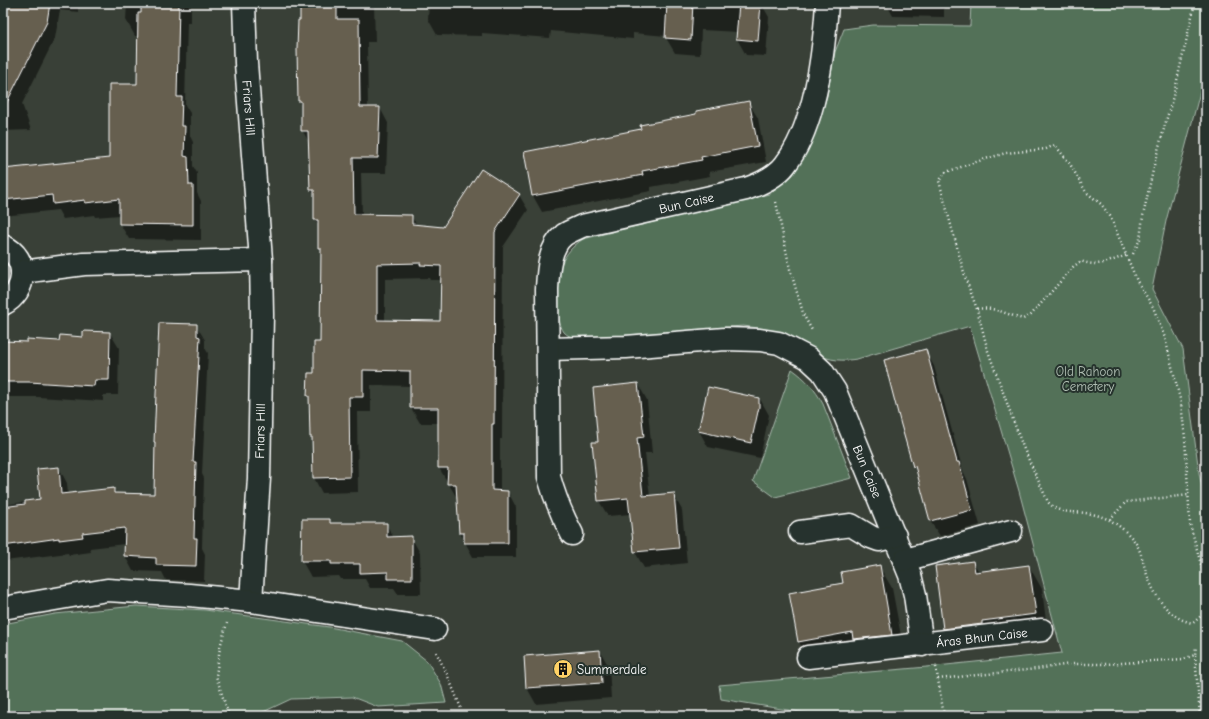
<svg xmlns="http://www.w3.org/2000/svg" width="1209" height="719" font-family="'Comic Neue',sans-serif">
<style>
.green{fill:#527159;stroke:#a8b8ac}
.shadow{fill:#0007;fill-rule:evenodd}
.building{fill:#665e4f;stroke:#fff;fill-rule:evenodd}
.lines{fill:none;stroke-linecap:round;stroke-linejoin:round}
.minor-casing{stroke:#fff;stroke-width:25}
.path{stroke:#fff;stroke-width:2.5;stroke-dasharray:1 3;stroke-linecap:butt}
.minor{stroke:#26332d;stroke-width:22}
.labels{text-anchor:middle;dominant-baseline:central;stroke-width:4;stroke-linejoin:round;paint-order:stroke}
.street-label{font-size:13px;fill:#fff;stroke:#26332d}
.park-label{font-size:13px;fill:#b1bfb4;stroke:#26332d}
.poi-label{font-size:13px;fill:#fff;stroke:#26332d;text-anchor:start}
</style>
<rect width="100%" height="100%" fill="#394037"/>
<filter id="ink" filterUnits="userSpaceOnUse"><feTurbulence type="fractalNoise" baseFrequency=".025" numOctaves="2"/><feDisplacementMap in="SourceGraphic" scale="8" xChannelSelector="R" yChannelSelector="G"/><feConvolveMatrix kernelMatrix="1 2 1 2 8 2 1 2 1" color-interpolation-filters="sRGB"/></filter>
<g filter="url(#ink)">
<path class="green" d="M971 3H1206V69L1166 221 1152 289 1183 349 1199 473 1206 505V716H824L721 699 719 685 927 667 1062 653 1019 491 970 326 857 359C844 361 829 361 818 354 810 348 804 342 795 338 778 331 761 328 743 326L577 339C573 337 567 336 564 332 555 321 556 277 561 265 566 253 573 246 583 239L769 194 793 175 812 140 827 96 835 52 844 29 873 25 970 26Z
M792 369C806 379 815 389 823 404L852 478 775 497 753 481Z
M136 606 205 610 329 627 402 641 427 661 441 684 446 703 378 707 352 697 291 699 259 714 243 716H20L3 714V624L55 614Z"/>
<path class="shadow" d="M9 3H78V12L60 10 55 38 22 104 31 130 3 131V30L6 23Z
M127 3H191V22H187L185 105 190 113V136L193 142V166L197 173V193L201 201V240L129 239 120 224V215L95 217 94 215 63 219 58 210 3 216V170L110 159 138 85 139 36H135L126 20Z
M301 3H374L375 42H367L368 108H380L388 123 386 173H361L362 215 411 216 417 225 444 228 519 195 528 210 503 247 502 439H500V492H508L516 507V557H473L460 533 457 498 439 468V423H420L411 408V386L371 385V412H357L358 492 322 493 314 478 313 440 311 436 310 399 308 396 309 374H315L321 343 322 253 319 248V226L315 220V197L311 190 309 142 302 130V107L299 101 298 63ZM429 278 430 280H442L441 322H385V279Z
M429 3H761L769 17 766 56 746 55 737 39 738 32 701 30 700 55 675 53 666 38V36L633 33V39L551 31 550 38 482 33V36L437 35 428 19Z
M886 3H944V17L893 16Z
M748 102 758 118 766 162 709 172 710 176 651 187V191L542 212 533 196 525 152 642 129Z
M1205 292H1206V330L1200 320Z
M160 324 196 325 205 340V348L208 353 202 474 204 478 202 548 205 554 204 581 166 580 162 572 133 571 125 556V544L90 548 91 552 69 555 68 553 5 561V564H3V505L41 500 59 468 67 483 68 495 114 489 117 494 154 495 156 444 155 442Z
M110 333 119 348 118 395H103V401L38 397H3V342H60Z
M925 351 934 366 963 471 967 479 980 525 940 536 930 521 885 361Z
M638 384 647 400 652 453H645L650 497 673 494 682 510 687 563 644 568 635 552 631 514 608 516 599 501V443Z
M709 388 760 399 769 415 760 458 708 447 699 431Z
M303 520H330L332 524H386L394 538 411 537 420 553 421 594H398L394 588H370L365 579H341L339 576 311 577 302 561Z
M973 562 979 572 1029 566 1042 589 1048 637 994 644 995 647 957 651 944 629Z
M879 566 892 588 905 657 867 662 864 655 812 665 799 642 790 594 844 584Z
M600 651 609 667 611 698 536 704 527 688 525 657Z"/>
<path class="building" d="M8 3H50L47 22 3 110V39Z
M141 3H179L177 97H182L181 126H185L184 156 188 157 189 185H193V225L119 224V199L85 203V200L53 204 52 195 3 200V169L109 158V84H137L138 13H141Z
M300 3H337V19H359L360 107H380L378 158H353L354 214 412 215V224L443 227 481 169 520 194 495 232 494 424H492V490L508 491V543H464V533H459L456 484H447L448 468H438V408H410V371L363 370V397H349L350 477 313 478 312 437H310L309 396H307L308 373H314V342H320L321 248H318V220H314V190H310L308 131H301V101H298L297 49 298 20H300ZM421 263 420 265 441 266 440 321 377 320V264Z
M667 3H693L691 40 665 38Z
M739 3H761L758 41 736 39Z
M749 101 758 146 701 157 702 160 642 171 643 175 532 196 524 152 641 129 640 125 696 114V111Z
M159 323 197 324V336L200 337 193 462H196L194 538H197L196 566 156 565V558L124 556 125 528 82 533 83 537 59 540V538L3 546V507L25 504V501L40 499 37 469 59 467 61 494 114 488V493L154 494 155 442H154Z
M83 331 110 332 109 380H95L94 386 29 382H3V341L27 342V339L59 341 60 335 83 337Z
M926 349 957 462H959L972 510 930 521 915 466 913 467 901 425 884 360Z
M638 383 644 437 637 438 643 496 674 493 679 548 634 552 628 498 598 501 592 442H598L593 388Z
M708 387 759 398V407L751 443 698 431Z
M302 519H330V523H387V537L412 536V579H388V572L360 573V564H331V561H301Z
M973 561 975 572 1029 565 1036 614 982 621V624L943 629 935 566Z
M880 565 892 635 853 639 852 632 798 642 789 593 843 583 841 572Z
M600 650 602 683 526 688 524 656Z"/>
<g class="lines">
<g class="minor-casing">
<g id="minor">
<path id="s1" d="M244 3 246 63 261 260 262 315 259 478 251 601"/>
<path d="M3 246C30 258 27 292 3 304"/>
<path d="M22 272 84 264 261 260"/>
<path id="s2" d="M548 349 626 347 725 339 760 340 779 343 808 358 822 371 835 391 910 575 915 595 922 645"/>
<path d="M800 532 851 525 871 537 879 540 895 536"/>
<path id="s3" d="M572 534C561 514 555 499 549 477L547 289C548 271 549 247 564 235 570 231 576 229 582 226L746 189C760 184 776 177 785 165 816 125 824 52 827 3"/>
<path d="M905 560 1011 531"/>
<path d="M3 608 107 590 189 595 251 601 435 629"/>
<path id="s4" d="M808 657 1042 630"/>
</g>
</g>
<path class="path" d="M776 202 790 269 804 316 813 332
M1133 254 1140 239 1143 216 1155 161 1175 89 1195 3
M977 309C994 306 1008 315 1023 319L1031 315 1073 267 1081 261C1098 268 1110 261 1127 255
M1110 519 1126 502 1189 495
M1206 596 1205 579 1190 524 1185 438 1181 403 1165 338 1153 307 1137 281 1110 216 1101 204 1086 192 1070 164 1055 145 1046 149 1006 153 982 160 946 172 939 181 966 280 977 309 988 351 1023 447 1048 502C1060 516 1075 510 1091 514 1108 517 1120 525 1132 538 1140 547 1142 558 1145 569 1153 593 1166 618 1193 623L1201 616 1206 609
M227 623 220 647 216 676 229 716
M436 652 447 674 461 708
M1195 655 1200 716
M936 667 944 716
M938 679 1037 669 1071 664H1107L1183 659 1195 655 1196 646"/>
<use href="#minor" class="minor"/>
</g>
</g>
<defs>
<g id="building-disc" transform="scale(1)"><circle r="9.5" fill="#ffd166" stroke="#26332d"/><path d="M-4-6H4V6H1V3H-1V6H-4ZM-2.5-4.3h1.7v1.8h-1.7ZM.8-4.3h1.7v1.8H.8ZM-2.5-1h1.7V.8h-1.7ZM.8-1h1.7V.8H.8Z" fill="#111"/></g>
</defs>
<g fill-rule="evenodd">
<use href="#building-disc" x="563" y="669"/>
</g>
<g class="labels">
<g class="street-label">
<text stroke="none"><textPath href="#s1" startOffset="105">Friars Hill</textPath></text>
<text stroke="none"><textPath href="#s3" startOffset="435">Bun Caise</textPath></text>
<text transform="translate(260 431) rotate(-89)">Friars Hill</text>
<text stroke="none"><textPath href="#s2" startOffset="394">Bun Caise</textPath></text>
<text stroke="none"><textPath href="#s4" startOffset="175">Áras Bhun Caise</textPath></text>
</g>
<g class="park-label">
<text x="1088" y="371">Old Rahoon<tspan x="1088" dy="15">Cemetery</tspan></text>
</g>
<g class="poi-label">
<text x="577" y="669">Summerdale</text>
</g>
</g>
<rect width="1209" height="719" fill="none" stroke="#26332d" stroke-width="16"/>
<rect x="8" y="8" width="1193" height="703" fill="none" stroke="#fff" stroke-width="1.5" filter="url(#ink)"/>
</svg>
